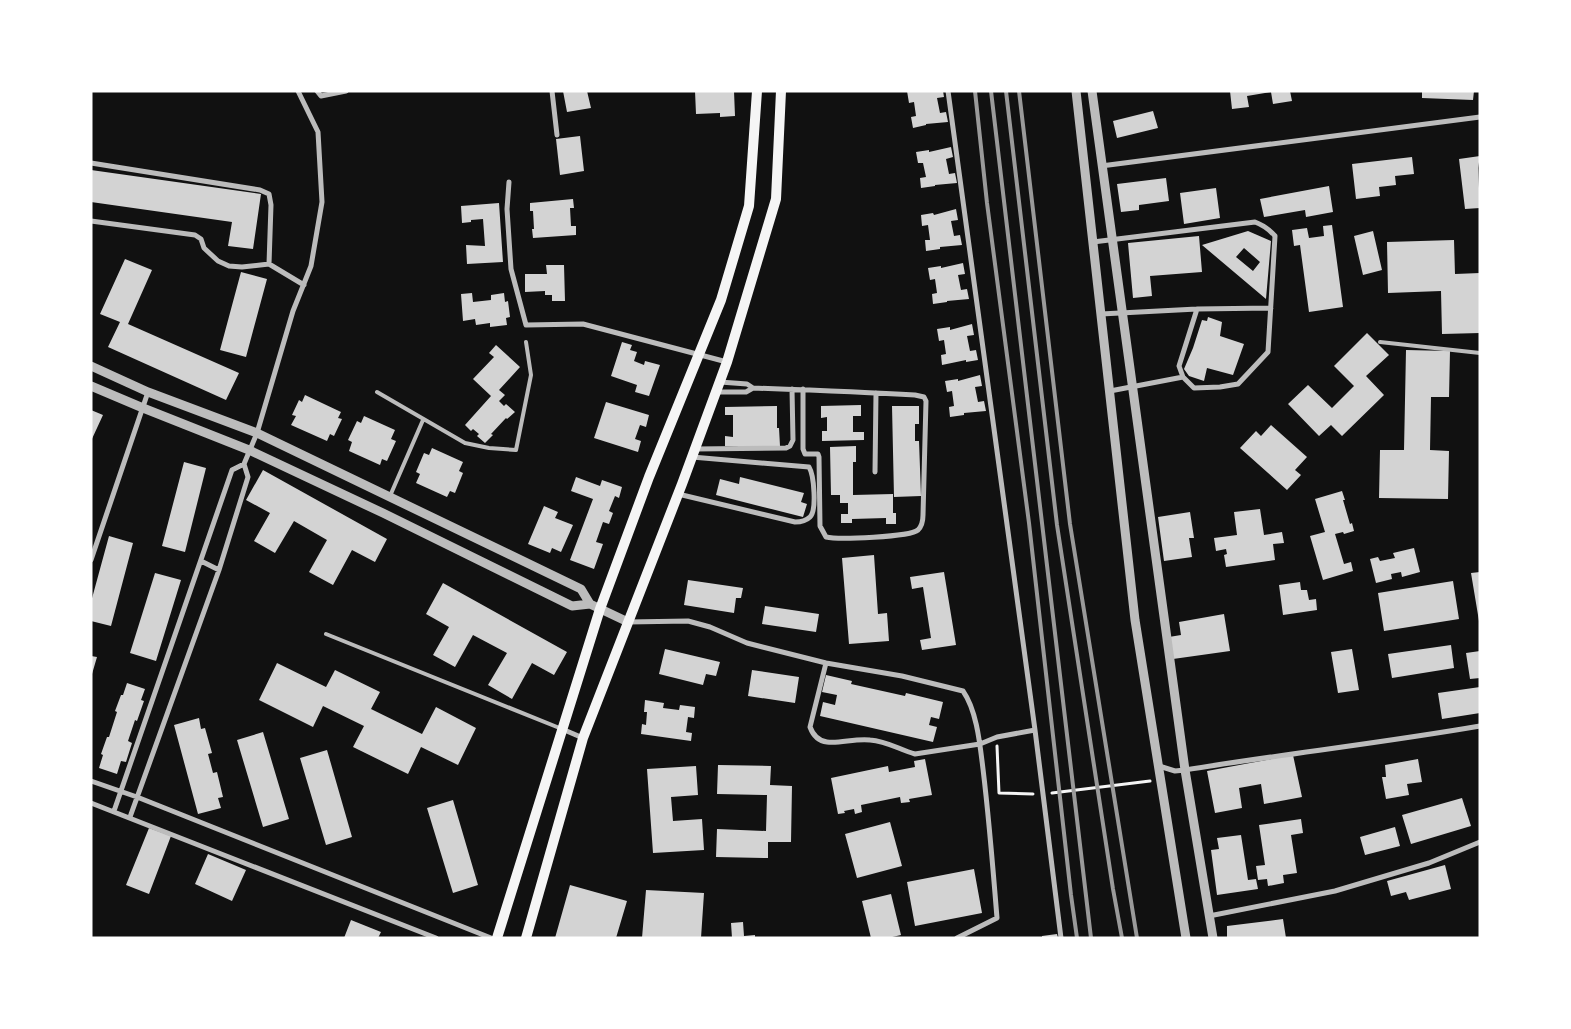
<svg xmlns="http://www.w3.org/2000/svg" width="1571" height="1029" font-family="Ubuntu,sans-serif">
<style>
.building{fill:#d3d3d3;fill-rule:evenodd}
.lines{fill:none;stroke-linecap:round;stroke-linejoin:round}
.path{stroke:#f5f5f5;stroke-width:3}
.service{stroke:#bcbcbc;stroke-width:4}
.minor{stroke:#bcbcbc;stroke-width:5}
.tertiary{stroke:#bcbcbc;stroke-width:9}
.secondary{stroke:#f5f5f5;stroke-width:10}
.rail{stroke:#9a9a9a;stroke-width:4}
</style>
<rect width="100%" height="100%" fill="#111"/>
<path class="building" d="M563 91H587L591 108 567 112Z
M695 91H734L735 116 720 117V113L696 114Z
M907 91H943L944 97 937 98 940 113 946 112 948 122 926 124V125L913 128 911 117 916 116 914 102 909 103Z
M1230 91H1290L1292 101 1273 104 1271 92 1247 96 1249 107 1232 109Z
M1422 91H1474L1473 100 1422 98Z
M1153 111 1158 128 1117 138 1113 121Z
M580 136 584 171 560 175 556 139Z
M951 147 953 157 946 159 949 174 955 173 957 183 935 185V186L921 188 920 178 926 177 923 163H918L916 152 929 150V152Z
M1480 156 1478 168 1480 208 1465 209 1459 159Z
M1412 157 1414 174 1395 176 1396 185 1379 187 1380 196 1356 199 1352 164Z
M91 170 261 194 253 249 228 246 232 222 91 202Z
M1166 178 1169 201 1139 205V210L1121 212 1117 184Z
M1329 186 1333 212 1306 217 1305 210 1264 217 1260 199Z
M1216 188 1220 218 1184 224 1180 193Z
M573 199 574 208H570L571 226H576V235L533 238 532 229H534L533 211H530V203Z
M499 203 503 262 467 264 466 245 485 246 483 219 471 220V222L462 223 461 206Z
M956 209 958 220 951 221 954 236 960 235 962 245 940 247V249L926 251 925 240H930L928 225 922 226 921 215 933 213 934 215Z
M1332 225 1343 307 1309 312 1300 245 1294 246 1292 230 1307 228 1309 238 1324 236 1323 226Z
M1248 231 1271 241 1266 299 1202 245ZM1244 248 1260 262 1253 271 1236 257Z
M1373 231 1382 270 1363 275 1354 236Z
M1199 236 1202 272 1150 276 1152 296 1133 298 1128 243Z
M1454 240 1455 274 1480 273V333L1442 334 1441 291 1388 293 1387 242Z
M125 259 152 270 128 324 239 373 226 400 108 347 120 322 100 314Z
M963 263 965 274 958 275 961 290 967 289 969 299 947 301V302L933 304 932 294 937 293 935 279 930 280 928 268 941 266V268Z
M546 265H564L565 301H552V295H545V291L525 292V274H547Z
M241 272 267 279 246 357 220 350Z
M472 293 473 302 491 300V295L504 293 505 302 508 301 510 317 506 318 507 325 490 327V323L476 325 475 319 463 321 461 294Z
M1208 317 1222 322 1220 336 1244 344 1233 375 1207 368 1204 381 1189 376 1184 369 1193 348 1202 320 1207 321Z
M972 324 974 335 967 336 970 351 976 350 978 360 966 362V360L942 365 941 355 946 354 944 340 939 341 937 329 950 327V330Z
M1367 333 1389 355 1366 376 1384 395 1342 436 1331 425 1319 436 1288 404 1308 385 1332 408 1354 386 1334 366Z
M622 342 632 345 630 350 637 352 634 361 644 365 645 361 660 365 649 396 635 392 637 385 611 376Z
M496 345 520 367 499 390 505 395 499 401 504 406 506 404 515 412 507 419 506 418 491 434 493 435 485 443 477 436 479 434 473 429 471 431 465 425 491 396 473 379 494 357 489 353Z
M1406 350 1450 351 1449 397H1431L1430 450 1449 451 1448 499 1379 498 1380 450H1404Z
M980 375 982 386 975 387 978 402 984 401 986 411 964 413V415L950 417 949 407 954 406 952 391 947 392 945 381 958 379V381Z
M305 395 341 412 338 418 342 419 334 436 330 434 327 441 291 425 296 416 292 415 299 400 302 402Z
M606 402 649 415 646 427 640 425 635 439 641 441 638 452 594 438Z
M861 405V416H853V432H864V440L822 441V431H827V417L821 418V406Z
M777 406V428H779L780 446H725V436L733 437V415H725V407Z
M892 406H919V424H915V441H919L921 496 894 497Z
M91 410 103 415 91 441Z
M364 416 395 430 391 439 396 441 387 461 382 459 380 465 349 451 352 442 348 440 357 421 361 423Z
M1271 425 1307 457 1295 470 1301 475 1287 490 1240 448 1256 431 1261 436Z
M856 446V462H853V495L893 494V513H896V524H886V518L852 519V523H841V514H848V503H840V495H831L830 447Z
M432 448 463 462 459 471 463 473 455 493 450 491 447 497 416 483 420 474 416 472 424 453 429 455Z
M184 462 206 468 185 552 162 546Z
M263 470 387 539 375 562 352 550 333 585 309 572 327 540 294 521 275 553 254 541 270 513 246 500Z
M576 477 600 486 602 480 622 487 619 498 615 496 609 511 613 513 609 524 603 522 596 542 603 544 594 569 570 560 593 499 571 491Z
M740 477 804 493 801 502 807 504 803 517 716 495 720 479 739 484Z
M1342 491 1345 500H1343L1350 524 1352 523 1354 531 1344 534 1343 532 1335 534 1344 564 1351 562 1353 571 1323 580 1310 536 1325 532 1315 499Z
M544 506 558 512 555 518 573 525 561 552 552 548 550 553 528 544Z
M1260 509 1264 535 1282 532 1284 543 1273 544 1275 560 1226 567 1224 555 1227 554 1226 549 1216 551 1214 538 1237 535 1234 512Z
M1190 512 1194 538H1189L1192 557 1164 561 1158 517Z
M109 536 133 543 111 626 91 621V602Z
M1414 548 1420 572 1402 577 1401 572 1391 574 1392 579 1376 583 1370 559 1378 557 1380 561 1395 558 1393 553Z
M874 555 878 614 887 613 889 641 849 644 842 558Z
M944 572 956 645 922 650 920 640 931 638 923 587 912 589 910 577Z
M1480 572V621H1479L1471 573Z
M155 573 181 580 156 661 130 653Z
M688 580 743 588 741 598H736L734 613 684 605Z
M1453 581 1459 619 1384 631 1378 593Z
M1300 582 1301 590H1307L1309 600 1316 599 1317 610 1283 615 1279 585Z
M443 583 567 652 554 675 532 663 512 699 488 685 507 653 473 635 455 667 433 655 449 627 426 614Z
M765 606 819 614 816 632 762 624Z
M1224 614 1230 651 1173 659 1169 637 1181 635 1179 622Z
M1451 645 1454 668 1392 678 1388 654Z
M665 649 720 662 716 676 706 674 703 685 659 674Z
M1352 649 1359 690 1338 693 1331 652Z
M1480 651V678L1470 679 1466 653Z
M91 656 97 657 92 674H91Z
M277 663 326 687 335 670 380 692 371 709 422 734 436 707 476 728 458 765 421 747 408 774 353 747 364 726 323 706 313 727 259 700Z
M752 670 799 677 795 703 748 696Z
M826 675 852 681 851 684 905 696 906 693 943 702 939 719 931 717 929 725 937 727 933 742 820 716 823 702 835 705 837 695 822 692Z
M127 683 145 689 141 700 144 701 137 721 135 720 128 741 132 743 126 762 121 761 117 774 99 768 103 755 101 754 107 737H109L117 712 115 711 121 695H123Z
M1480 687V713L1442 719 1438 693Z
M645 700 664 703 663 708 679 710 680 705 695 707 694 718 688 717 686 732 692 733 691 741 641 734 642 724 646 725 647 712H644Z
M199 718 201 729 205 728 212 753 208 754 213 773 217 772 223 797 218 798 221 808 198 814 174 725Z
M263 732 289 819 263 827 237 740Z
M327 750 352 837 326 845 300 758Z
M1293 755 1302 797 1264 804 1261 784 1239 788 1242 808 1215 813 1207 771Z
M925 759 932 795 909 799 910 802 901 803 900 797 861 805 862 812 855 814 854 809 844 811 845 813 838 814 831 778 888 766 889 772 915 767 914 761Z
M1418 759 1422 782 1407 784 1409 795 1386 799 1382 777H1386L1385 765Z
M718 765 771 766 770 785 792 786 791 842H768V858L716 857 717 829 766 831 767 795 717 794Z
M696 766 698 795 671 797 673 821 702 819 704 850 653 853 647 769Z
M1462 798 1471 826 1411 844 1402 815Z
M453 800 478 885 453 893 427 808Z
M1301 819 1303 833 1291 835 1297 873 1283 875 1284 883 1268 886 1267 879 1258 880 1256 866 1265 865 1259 825Z
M890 822 902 866 857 878 845 834Z
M1395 827 1400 846 1365 855 1360 837Z
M149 828 171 836 149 894 126 885Z
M1241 835 1248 880 1256 879 1258 889 1217 895 1211 850 1219 849 1217 838Z
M208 854 246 870 232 901 195 884Z
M1445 865 1451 889 1409 900 1406 892 1391 896 1387 881Z
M974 869 982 913 915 926 907 882Z
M570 885 627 901 616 938H555Z
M646 890 704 893 701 938H642Z
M891 894 901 935 888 938H871L862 901Z
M1283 919 1286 938H1227V926Z
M351 920 381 932 378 938H344Z
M743 922 744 936 755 935V938H732L731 923Z
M1057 934 1058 938H1042V936Z"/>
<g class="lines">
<path class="path" d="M997 746 999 793 1033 794
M1052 793 1150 781"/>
<path class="service" d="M1380 342 1480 353
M377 392 465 443 489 448 516 450 531 375 526 342
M390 496 423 420
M326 634 562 729"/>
<path class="minor" d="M317 91 321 96 346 91
M552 91 557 135
M948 91 1035 730 1061 938
M91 163 260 190 269 194 271 205 269 264
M1101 166 1480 117
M509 182 507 209 511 269 526 325 583 324 727 362
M91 221 195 235 201 239 204 248 218 261 229 266 242 267 269 264 304 285
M1093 242 1255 222C1263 225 1269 229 1275 236L1268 352 1238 384 1220 387 1194 388 1183 377 1179 366 1197 309
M1101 314 1197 309 1271 308
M720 382 747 384 753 388C807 390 861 392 915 395L924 397 926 401 923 515C923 520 922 526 918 530 910 537 838 540 826 537L820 526 819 457 818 454H805L803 449V389
M1110 391 1183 377
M716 392H746L753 388
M695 449 786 448 790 446 793 440 792 389
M875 472 876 393
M678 494 795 522C800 522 806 521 810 517 817 510 814 475 809 467L692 457
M91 560 148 392
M201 561 219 570
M628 622 688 621 710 627 747 643 826 663 902 676 963 691C977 711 980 745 983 769 989 818 993 868 997 918L957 938
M826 663 810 727C813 735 818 741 827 742 839 744 856 738 870 740 887 741 900 750 915 754L980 744 997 737 1035 730
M562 729 583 738
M1159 766 1175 771 1185 770C1283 754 1382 743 1480 726
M91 781 137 797 491 938
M91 803 436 938
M114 811 232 470 244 464
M130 817 219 570 248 477 244 464 257 433 293 311 311 266 322 202 318 132 298 91
M1209 916 1335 891 1429 863 1480 842"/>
<path class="tertiary" d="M1076 91 1135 620 1186 938
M1092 91 1185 770 1213 938
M91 366 148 392 257 433 581 589 590 604 628 622
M91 386 143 408 249 450 383 513 572 606 590 604"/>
<path class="secondary" d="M497 938 600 609 649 477 721 300 749 206 757 91
M526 938 583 738 682 484 727 362 776 199 781 91"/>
<path class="rail" d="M975 91 987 203 1029 523 1071 895 1077 938
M991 91 1091 938
M1006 91 1057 525 1113 889 1122 938
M1019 91 1070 524 1137 938"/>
</g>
<rect width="1571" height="1029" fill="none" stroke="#ffffff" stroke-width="185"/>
</svg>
